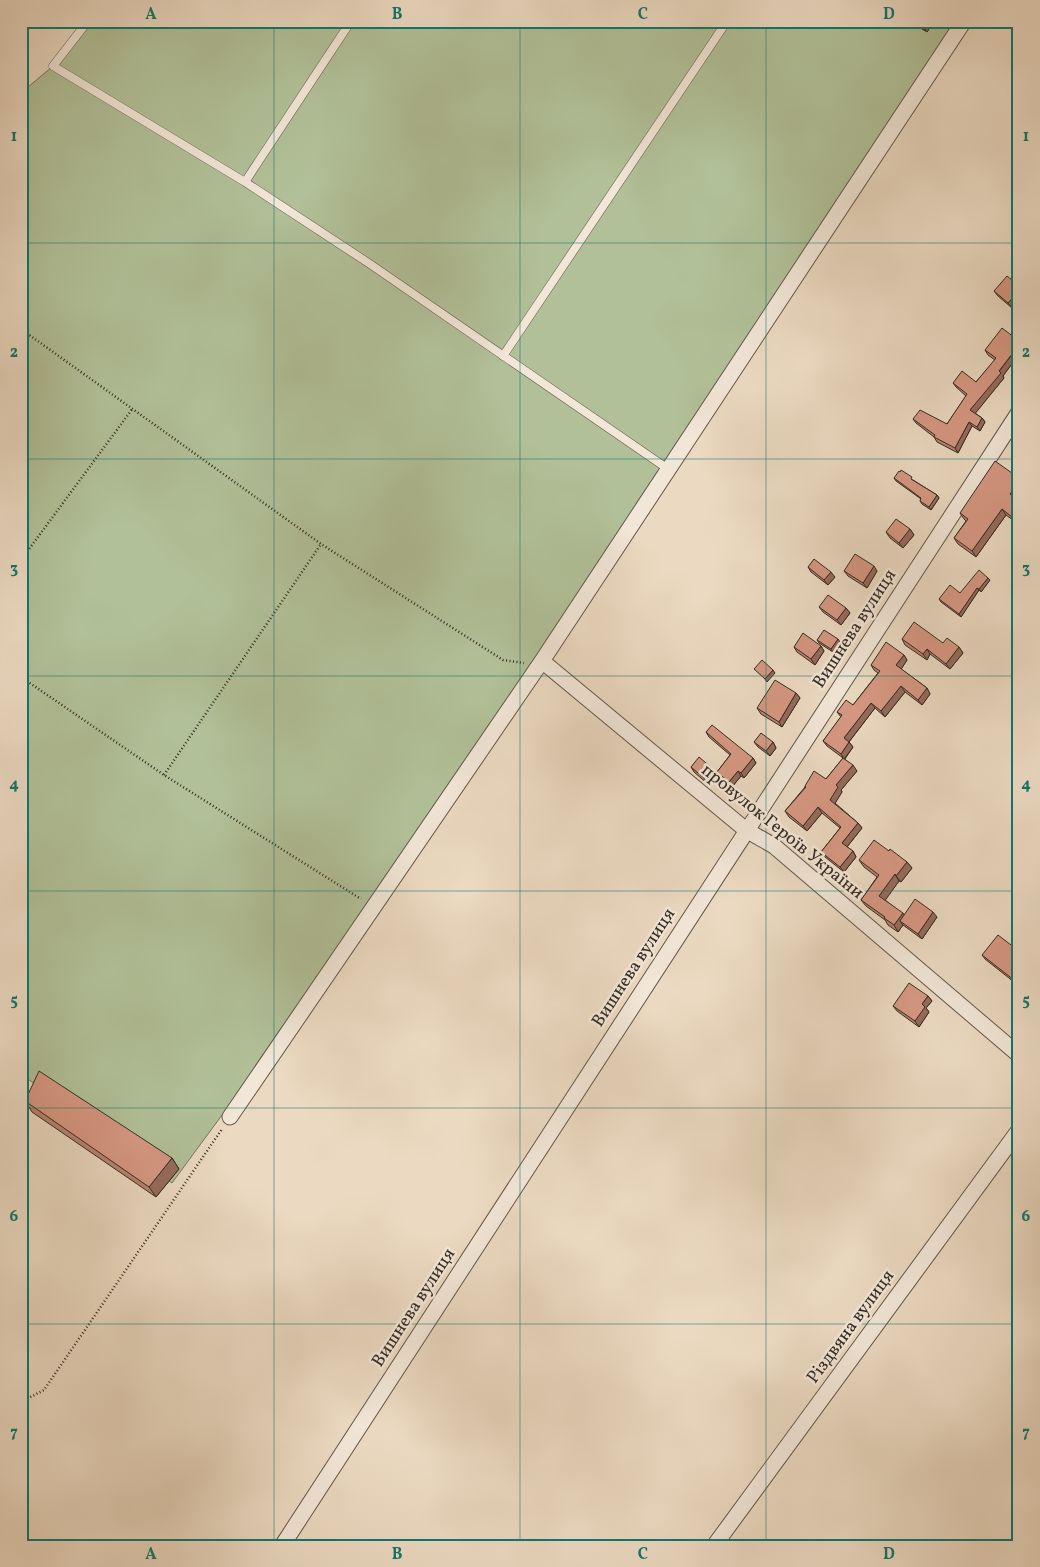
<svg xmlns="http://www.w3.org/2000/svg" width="1040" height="1567" font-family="Vollkorn,serif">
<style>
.green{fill:#b1c098;stroke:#72765e}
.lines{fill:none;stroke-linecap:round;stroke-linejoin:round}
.service-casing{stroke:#62574a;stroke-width:9}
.minor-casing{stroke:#62574a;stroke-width:17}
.path{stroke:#342c23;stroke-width:2.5;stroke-dasharray:1 2.5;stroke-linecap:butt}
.service{stroke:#f2e6d7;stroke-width:8}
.minor{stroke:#f2e6d7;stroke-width:15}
.wall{fill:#b88270;stroke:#342c23}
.shaded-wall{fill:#966a5b;stroke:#342c23}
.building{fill:#d69782;stroke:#342c23}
.grid{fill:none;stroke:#0f766e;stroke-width:1;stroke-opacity:0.55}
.labels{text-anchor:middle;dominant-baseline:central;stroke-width:5;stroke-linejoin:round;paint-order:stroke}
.street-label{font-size:18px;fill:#342c23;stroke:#f2e6d7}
.neatline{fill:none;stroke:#0f766e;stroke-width:2}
.grid-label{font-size:16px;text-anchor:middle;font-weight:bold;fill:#0f766e}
</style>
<rect width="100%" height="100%" fill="#ebd9c1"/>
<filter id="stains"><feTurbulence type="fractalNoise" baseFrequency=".004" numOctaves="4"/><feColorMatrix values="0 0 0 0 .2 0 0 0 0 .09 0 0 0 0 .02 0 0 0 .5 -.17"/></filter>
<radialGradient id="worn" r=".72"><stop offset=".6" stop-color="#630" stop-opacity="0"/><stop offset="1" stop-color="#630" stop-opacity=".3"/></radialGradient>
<path class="green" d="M88 21H964L369 915 172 1183 21 1074V93L53 66Z"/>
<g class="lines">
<g class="service-casing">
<path id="service" d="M88 21 53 66 245 182 370 264 668 469
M245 182 351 21
M503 356 727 21"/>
</g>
<g class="minor-casing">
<path id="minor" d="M542 661 746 830 774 846 1019 1055
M230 1117 542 661 964 21
M282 1546 1019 412
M714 1546 1019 1130"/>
</g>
<path class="path" d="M21 329 321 544 503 660 524 663
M21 560 133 408
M21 677 164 775 361 899
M164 775 321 544
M21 1402 44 1390 222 1129"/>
<use href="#service" class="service"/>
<use href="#minor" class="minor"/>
</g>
<path class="wall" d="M915 23H933L927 32 917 26Z
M1019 286 1012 308 998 296 994 291Z
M1019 341V354L1003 376 1004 378 975 413 982 418 985 422 980 431 972 426 958 453 937 442 934 437 916 423 913 419 947 424 966 396 956 387 953 383 976 382 995 360 988 355 985 350Z
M894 478 913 480 937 495 939 498 931 510 922 504 920 501 921 499 896 481Z
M1019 478V494L1016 498 1019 501V520L1017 523 1006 515 976 557 958 544 954 538 966 521 964 519 960 513Z
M910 529 914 535 903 548 890 538 886 532Z
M808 567 835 577 828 585 811 572Z
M844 571H877L867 588 848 576Z
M988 578 990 580 981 592 979 590 961 617 941 602 939 599 960 593Z
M819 607 846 608 850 613 841 625 823 612Z
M902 639 943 643 959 647 963 653 950 669 930 654 927 660 905 645Z
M817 640 840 642 833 652 819 643Z
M821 646 824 651 815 665 797 652 794 647Z
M904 655 907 660 901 669 927 688 930 694 922 705 905 692 885 717 875 708 849 742 853 747 845 759 857 771 841 790 842 792 835 803 858 823 862 828 847 847 853 851 856 857 844 872 825 857 821 852 840 828 822 813 807 831 789 817 785 811 805 787V786L826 779 843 758 827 746 823 741 841 717 837 712 853 705 878 673 874 670 871 665Z
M796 693 800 698 782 727 761 714 757 708Z
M706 732 753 758 756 763 744 778 741 776 732 787 720 777 717 772 730 755 709 737Z
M754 742H773L776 748 770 756 758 747Z
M691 767 713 769 716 774 708 784 694 772Z
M889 851 907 862 912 868 901 882 899 881 885 900 904 915 937 917 922 939 903 925 898 932 888 925 885 920 866 906 861 900 877 877 864 867 859 860Z
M1019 951V986L985 959 982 955Z
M928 996 932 1001 926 1008 929 1012 919 1027 897 1011 893 1006Z
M25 1101 172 1158 179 1169 156 1197 32 1112Z"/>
<path class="shaded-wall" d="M931 21H932L933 23 927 32 925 30Z
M1019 291V300L1012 308 1008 303Z
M1019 345V354L1003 376 1004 378 974 415 970 410Z
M982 418 985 422 980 431 977 427Z
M969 422 972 426 958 453 955 448Z
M1019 482V494L1014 500 1010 494Z
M937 495 939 498 931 510 929 507Z
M1019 508V520L1017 523 1012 517Z
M1002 509 1006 515 976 557 972 551Z
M910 529 914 535 903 548 899 543Z
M874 566 877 571 867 588 863 583Z
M831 572 835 577 828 585 824 580Z
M988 578 990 580 981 592 979 589Z
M977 588 979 590 961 617 959 614Z
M846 608 850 613 841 625 837 620Z
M838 639 840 642 833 652 831 649Z
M821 646 824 651 815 665 811 659Z
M959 647 963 653 950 669 946 664Z
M927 649 930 654 927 660 923 654Z
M904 655 907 660 900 671 896 665Z
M773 670 775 673 767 682 765 679Z
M901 686 905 692 885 717 881 711Z
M927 688 930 694 922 705 918 700Z
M796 693 800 698 782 727 779 722Z
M871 703 875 708 848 743 844 738Z
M773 742 776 748 770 756 766 751Z
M849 742 853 747 844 759 841 754Z
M753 758 756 763 744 778 741 773Z
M853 765 857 771 841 790 842 792 834 805 830 800 836 785Z
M713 769 716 774 708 784 704 778Z
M738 771 741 776 732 787 729 782Z
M818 807 822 813 807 831 803 826Z
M858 823 862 828 846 848 842 843Z
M853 851 856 857 844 872 840 867Z
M907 862 912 868 901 882 896 876Z
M895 874 899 881 884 902 879 896Z
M933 912 937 917 922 939 918 934Z
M903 913 907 919 900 921 903 925 898 932 894 925Z
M928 996 932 1001 926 1008 929 1012 919 1027 915 1021 922 1004Z
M172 1158 179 1169 156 1197 149 1187Z"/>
<path class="building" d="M917 21H931L925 30 915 23Z
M1007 276 1019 286V291L1008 303 994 291Z
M1002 328 1019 341V345L999 371 1001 373 970 410 982 418 977 427 969 422 955 448 934 437 935 435 913 419 920 410 947 424 967 394 953 383 962 371 976 382 996 358 985 350Z
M995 461 1019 478V482L1010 494 1019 501V508L1012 517 1002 509 972 551 954 538 968 519 960 513Z
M901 470 912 477 911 479 937 495 929 507 920 501 921 498 894 478 899 471 900 472Z
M896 519 910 529 899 543 886 532Z
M855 554 874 566 863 583 844 571Z
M814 559 831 572 824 580 808 567Z
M979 570 988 578 979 589 977 588 959 614 939 599 950 585 960 593Z
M828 595 846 608 837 620 819 607Z
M914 622 943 643 947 638 959 647 946 664 927 649 923 654 902 639Z
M824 630 838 639 831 649 817 640Z
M803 633 821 646 811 659 794 647Z
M886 642 904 655 896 665 927 688 918 700 901 686 881 711 871 703 844 738 849 742 841 754 823 741 842 715 837 712 846 700 853 705 880 671 871 665Z
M762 660 773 670 765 679 754 669Z
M775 680 796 693 779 722 757 708Z
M712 725 753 758 741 773 738 771 729 782 717 772 731 754 706 732Z
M761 733 773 742 766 751 754 742Z
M699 757 713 769 704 778 691 767Z
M843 758 853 765 836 785 838 787 830 800 858 823 842 843 853 851 840 867 821 852 841 827 818 807 803 826 785 811 806 787 805 786 814 771 826 779Z
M874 840 889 851 890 849 907 862 896 876 895 874 879 896 903 913 894 925 884 918 885 917 861 900 879 875 859 860Z
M915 899 933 912 918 934 900 921Z
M998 935 1019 951V984L982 955Z
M909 983 928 996 922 1004 925 1007 915 1021 893 1006Z
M1019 991V1001L1014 999Z
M39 1071 172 1158 149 1187 25 1101Z"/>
<path class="grid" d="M274 21V1546M520 21V1546M766 21V1546M21 243H1019M21 459H1019M21 676H1019M21 891H1019M21 1108H1019M21 1324H1019"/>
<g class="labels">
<g class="street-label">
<text transform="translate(855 629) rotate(-57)">Вишнева вулиця</text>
<text transform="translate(782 832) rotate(39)">провулок Героїв України</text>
<text transform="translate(634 968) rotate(-57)">Вишнева вулиця</text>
<text transform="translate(414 1308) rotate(-57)">Вишнева вулиця</text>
<text transform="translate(851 1327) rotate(-54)">Різдвяна вулиця</text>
</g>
</g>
<rect width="1040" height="1567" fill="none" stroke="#ebd9c1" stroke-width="55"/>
<rect x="28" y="28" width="984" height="1512" class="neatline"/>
<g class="grid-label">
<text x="151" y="19">A</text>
<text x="397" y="19">B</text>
<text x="643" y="19">C</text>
<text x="889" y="19">D</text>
<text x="14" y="141">1</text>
<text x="1026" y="141">1</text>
<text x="14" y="357">2</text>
<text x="1026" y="357">2</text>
<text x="14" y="573">3</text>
<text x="1026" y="573">3</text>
<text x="14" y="789">4</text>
<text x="1026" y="789">4</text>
<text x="14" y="1005">5</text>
<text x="1026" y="1005">5</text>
<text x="14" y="1221">6</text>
<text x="1026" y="1221">6</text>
<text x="14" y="1437">7</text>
<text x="1026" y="1437">7</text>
<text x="151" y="1559">A</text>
<text x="397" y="1559">B</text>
<text x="643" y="1559">C</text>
<text x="889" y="1559">D</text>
</g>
<rect width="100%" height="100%" filter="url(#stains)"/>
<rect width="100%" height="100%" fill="url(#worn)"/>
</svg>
